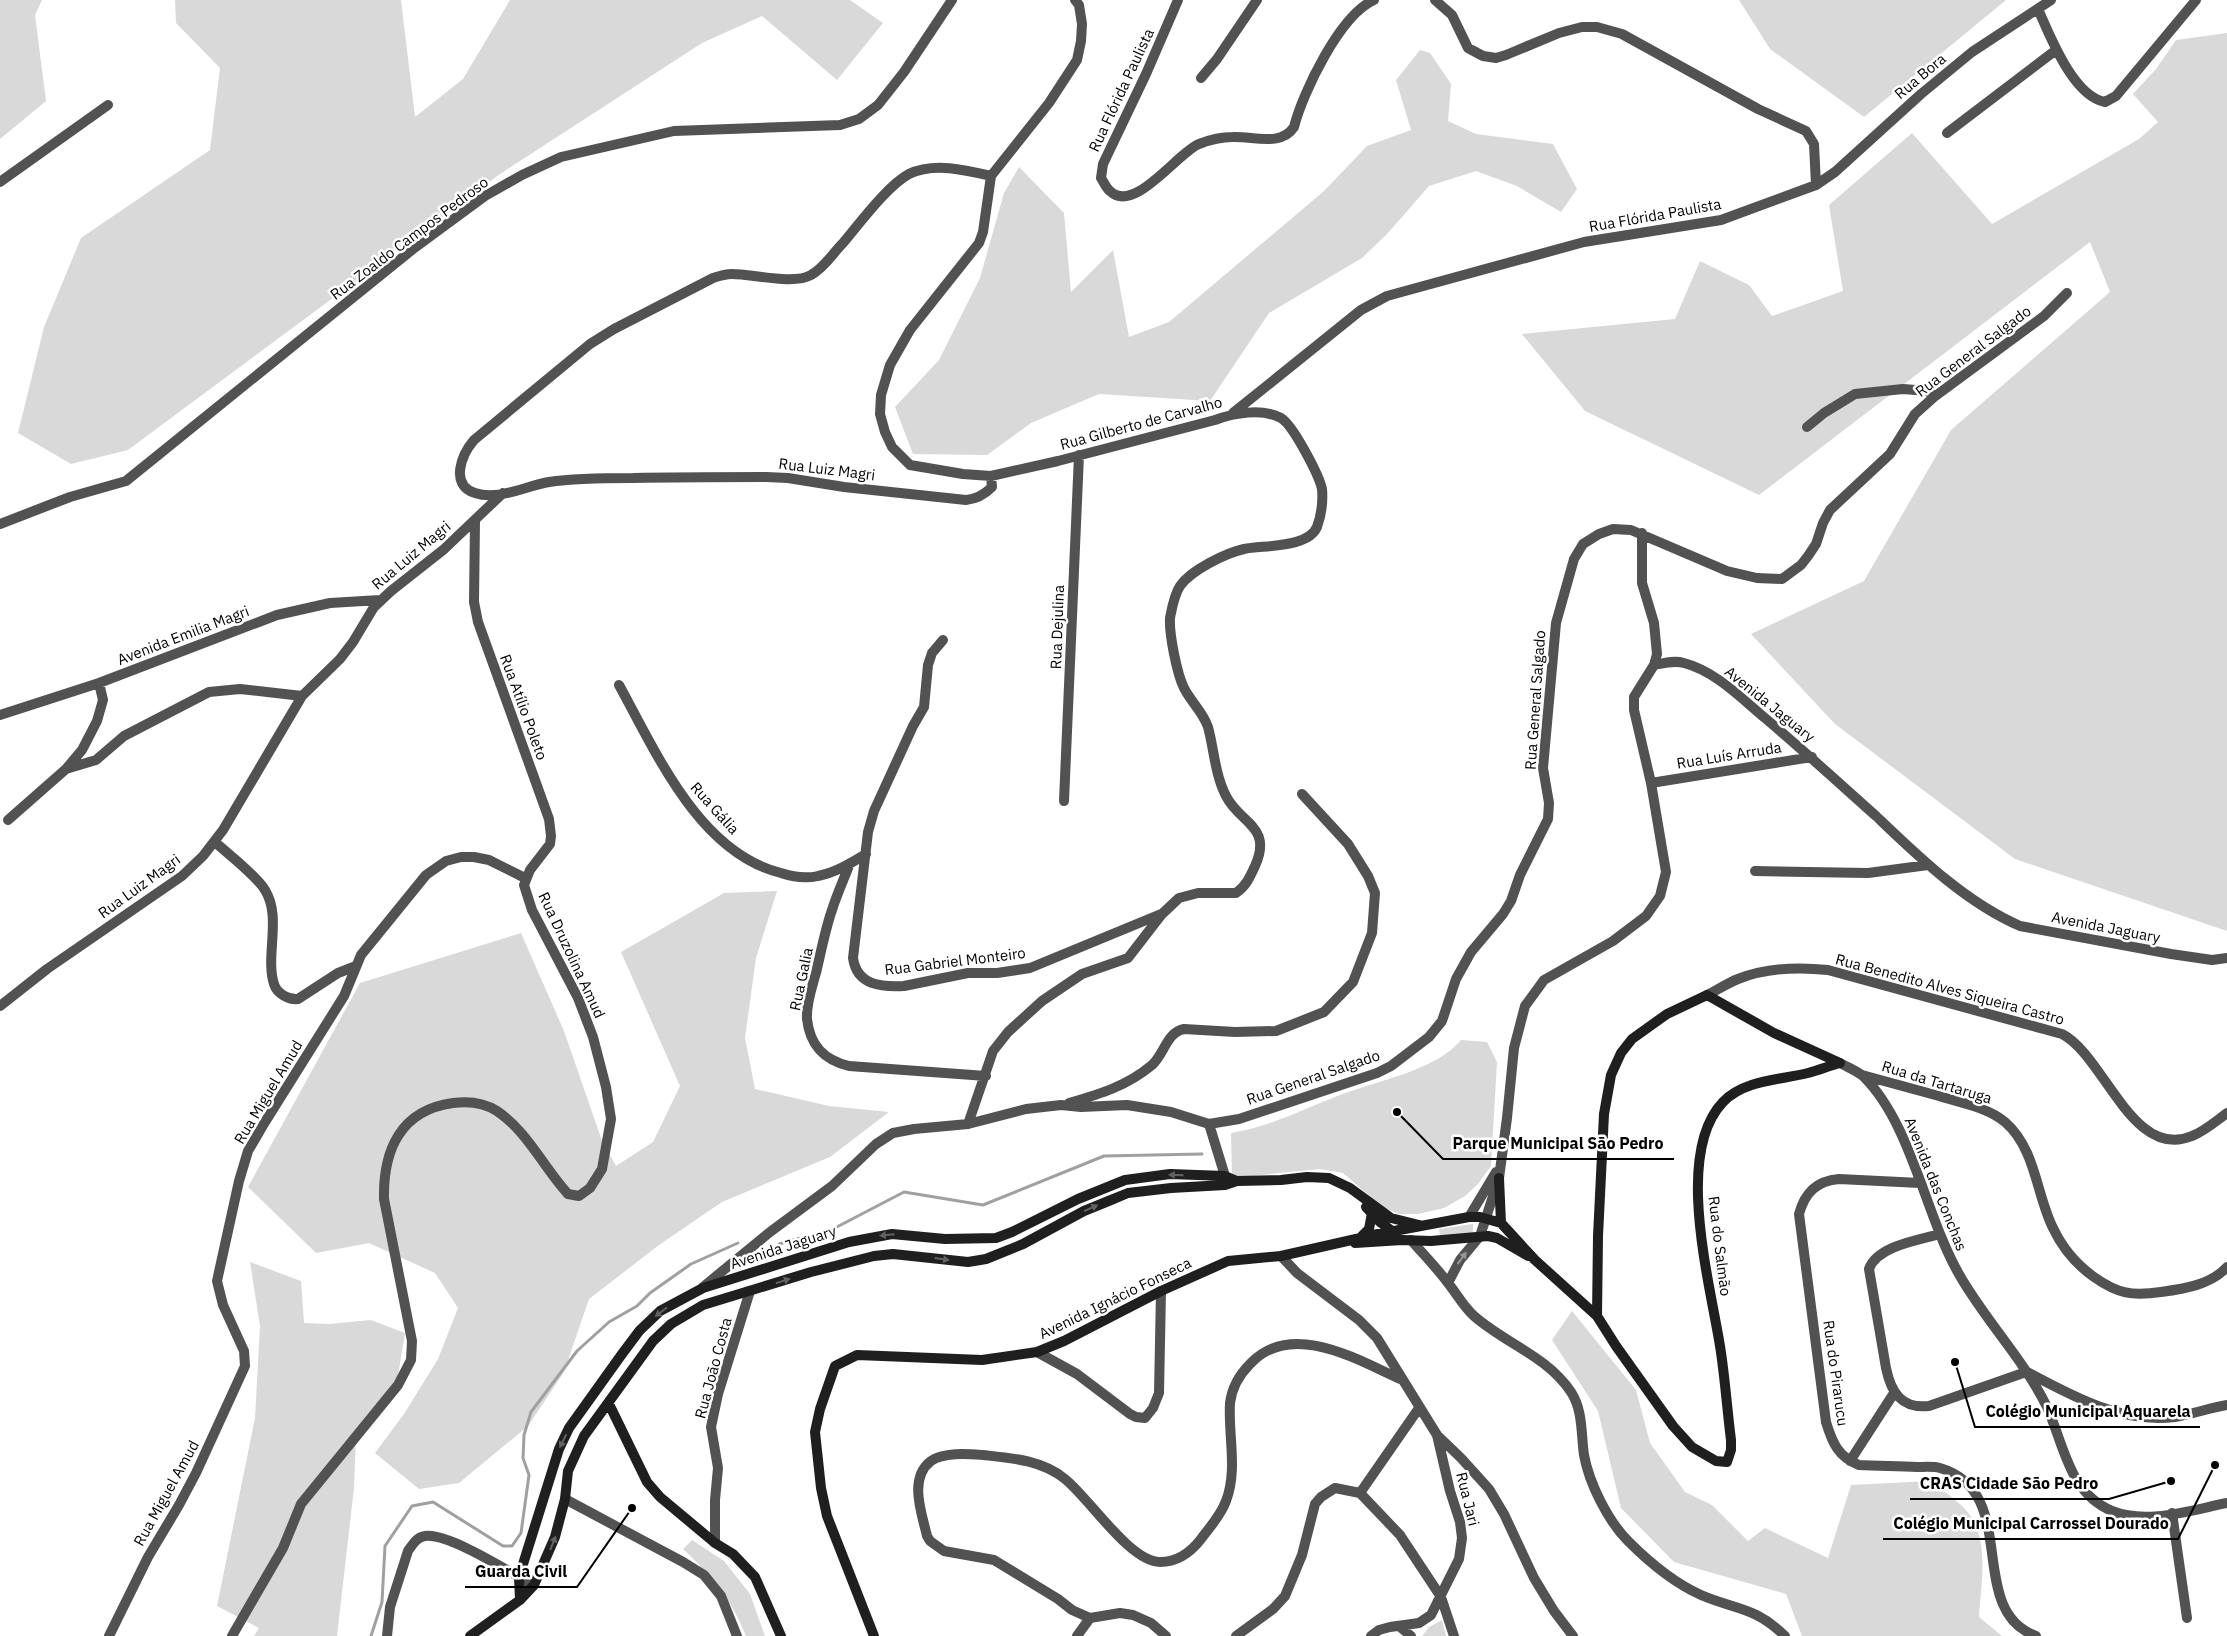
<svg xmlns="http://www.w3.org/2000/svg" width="2227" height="1636" font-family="'IBM Plex Sans',sans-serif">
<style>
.green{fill:#d9d9d9}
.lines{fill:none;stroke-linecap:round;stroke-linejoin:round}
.stream{stroke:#a0a0a0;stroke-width:3}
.street{stroke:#525252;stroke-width:10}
.secondary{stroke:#1f1f1f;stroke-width:10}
.oneway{fill:#626262}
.oneway2{fill:#979797}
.labels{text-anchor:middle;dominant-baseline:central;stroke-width:5;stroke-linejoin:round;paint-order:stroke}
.street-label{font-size:15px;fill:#000;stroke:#fff}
.leader{fill:none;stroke:#000;stroke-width:2}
.callout-dot{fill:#000;stroke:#fff;stroke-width:2}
.callout-label{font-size:16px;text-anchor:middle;font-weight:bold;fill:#000;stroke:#fff;stroke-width:5;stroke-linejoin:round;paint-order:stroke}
</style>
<rect width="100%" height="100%" fill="#fff"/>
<path class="green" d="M0 0H42L35 15 46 101 0 139Z
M175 0H401L415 117 463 79 510 0H850L883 23 837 80 762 16 702 43 500 174 128 450 71 464 18 433 44 327 81 238 210 150 220 68 176 23Z
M1739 0H2006L1864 117 1770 49Z
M2227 33V931L2015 859 1835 724 1751 634 1864 581 1951 430 2110 292 2090 242 1759 495 1585 411 1522 334 1675 319 1700 261 1749 285 1772 316 1843 291 1829 205 1912 133 1992 224 2139 139 2158 122 2133 94 2156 69 2176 40Z
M1420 50 1430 53 1451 84 1448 121 1476 134 1553 144 1577 189 1561 212 1517 186 1476 171 1429 186 1388 233 1362 258 1269 313 1210 401 1099 394 1031 423 987 455 913 454 895 407 939 360 980 278 1004 193 1019 167 1064 213 1071 292 1113 250 1129 337 1169 322 1324 191 1367 146 1411 130 1396 80Z
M777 891 756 958 745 1038 755 1089 829 1106 889 1112 830 1157 722 1202 659 1245 589 1299 564 1372 528 1426 459 1483 419 1489 375 1453 404 1414 438 1359 458 1308 435 1273 369 1243 316 1253 248 1187 360 983 521 933 564 1031 601 1138 616 1166 653 1142 680 1086 621 952 724 893Z
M1461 1040 1487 1042 1497 1062 1491 1166 1478 1184 1465 1196 1444 1208 1418 1214H1399L1382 1207 1343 1173 1320 1169 1232 1178 1231 1133C1269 1127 1304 1109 1340 1095 1376 1081 1435 1071 1461 1040Z
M1473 1224V1233L1440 1236 1439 1229Z
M250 1262 301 1281 304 1323 329 1324 371 1320 405 1333 398 1376 356 1435 354 1488 337 1636H254L259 1628 217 1606 255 1418 260 1326Z
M1572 1311 1636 1390 1650 1443 1685 1492 1712 1505 1748 1541 1765 1528 1828 1558 1851 1485 1930 1481C1941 1489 1954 1498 1964 1508 1991 1536 1981 1582 1979 1617L2002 1636H1802L1786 1594 1674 1562 1621 1508 1598 1411 1552 1340Z
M692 1540 724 1561 750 1594 765 1636H746C732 1600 711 1575 683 1549Z
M1442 1620 1446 1636H1422L1429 1627Z"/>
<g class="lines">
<path class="stream" d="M779 1244 833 1229 904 1192 983 1205 1104 1156 1202 1154
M371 1636 382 1602 385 1546 412 1506 433 1502 503 1546H512L521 1533 529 1475 523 1458 524 1435 531 1412 577 1351 609 1322 637 1306 650 1293 691 1264 738 1243"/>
<path class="street" d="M1178 0 1146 74 1103 164 1101 178C1104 182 1106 188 1110 191 1134 215 1178 152 1199 144 1209 140 1222 137 1233 137 1253 136 1281 147 1294 127 1303 92 1340 15 1374 0
M2038 9C2050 36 2073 96 2105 102L2116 96 2196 0
M1201 78 1217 59 1257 0
M1947 133 2056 50
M0 182 108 105
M1816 185 1835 172 1921 94 1972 52 2051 0
M1233 413 1361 310 1387 296 1584 242 1721 220 1816 185 1814 144 1806 131 1758 109 1622 34 1597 27H1582L1559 33 1506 55 1496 58 1483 56 1468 48 1452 15 1435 0
M1807 427 1824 413 1855 394 1903 389 1928 391 1934 397
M991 476 992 487C984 495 977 499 966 500L844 487 788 478 766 477C721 477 677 477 633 478 605 478 576 478 549 482 526 486 498 501 475 493 449 485 462 454 474 440L590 344 614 329 713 278C719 276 725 274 732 274 752 274 794 285 811 275 824 268 833 253 843 243 859 224 888 185 909 174 934 162 966 170 991 176
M0 524 70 497 126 481 413 249 485 196 522 175 561 157 674 131 840 125 859 119 878 105 904 72 952 0
M943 640 932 653 928 665 924 707 913 726 874 811 868 832 853 958C857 986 882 987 904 986L968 973H997L1030 968 1161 914
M1654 665C1664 663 1674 660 1684 663 1715 671 1741 698 1765 718 1803 750 1839 783 1876 816 1919 857 1965 902 2020 926L2171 954 2212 960 2227 958
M619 685C656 752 699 853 781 873 793 877 805 879 818 876 835 873 851 863 866 854
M0 715 99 683 277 615 330 603 380 600
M66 769 96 760 124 736 209 692 240 689 302 696
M1651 783 1812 757
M1064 801 1079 455
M8 820 66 769 82 750 97 721 103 700 99 683
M215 842C228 854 256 875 265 890 282 917 265 956 274 984 277 994 289 1000 298 999L338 973 356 966
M850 863C844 879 837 894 832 910 825 930 821 952 816 973 812 987 806 1004 807 1019 810 1046 824 1060 849 1066L986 1076
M1755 871 1868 873 1928 865
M1707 995C1717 990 1728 983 1738 979 1766 968 1800 967 1828 970L2062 1034C2104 1055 2132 1161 2192 1136 2205 1131 2216 1121 2227 1113
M0 1006 47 969 182 876 203 856 223 830 302 696 340 659 353 642 374 607 391 591 443 550 503 493
M1840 1063C1847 1067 1857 1071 1863 1076 1912 1124 1925 1216 1960 1276 1986 1321 2023 1359 2046 1405 2064 1443 2068 1493 2112 1511 2147 1525 2191 1510 2227 1503
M1862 1075C1887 1082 1913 1089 1939 1096 1961 1103 1987 1107 2005 1122 2036 1149 2036 1194 2053 1228 2062 1247 2077 1265 2094 1277 2118 1294 2132 1296 2161 1292 2183 1289 2211 1285 2227 1267
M1069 1103C1100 1094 1127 1086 1152 1065 1165 1053 1166 1033 1184 1029L1235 1032 1276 1031 1324 1012 1353 982 1372 933 1375 893 1368 876 1348 844 1302 794
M968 1124 993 1051 1008 1032 1042 1001 1082 974 1128 958 1162 914 1179 898 1198 893H1236C1246 886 1250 877 1255 866 1273 826 1240 824 1226 796 1215 775 1214 749 1208 727 1203 712 1191 702 1184 688 1177 674 1169 634 1170 618 1172 608 1174 595 1180 586 1191 570 1226 553 1244 549 1265 545 1308 548 1317 527 1321 516 1323 501 1322 489 1319 475 1293 425 1281 418 1262 408 1234 413 1215 420L1058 461 991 476 963 474 910 465 892 447 885 432 880 414 881 395 890 365 910 330 979 243 983 232 991 176 1049 103 1077 60 1081 41 1082 24 1079 5 1075 0
M1209 1124 1225 1176V1184
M1920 1183 1839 1179C1817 1181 1805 1192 1799 1214L1826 1422C1832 1442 1838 1457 1859 1465 1878 1466 1898 1466 1917 1467 1924 1467 1933 1466 1940 1468 2022 1492 1964 1610 2036 1636
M1469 1217 1496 1172
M1940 1234C1919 1240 1877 1246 1869 1269L1886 1368C1891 1392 1901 1409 1929 1406L2026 1372
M1411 1240C1423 1254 1437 1268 1448 1283 1457 1294 1463 1306 1474 1316 1506 1344 1547 1356 1571 1392 1583 1410 1581 1434 1584 1455 1589 1483 1608 1521 1628 1541 1649 1562 1674 1583 1701 1595 1736 1610 1754 1606 1785 1636
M1281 1256 1297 1273 1359 1320 1377 1338 1437 1435 1461 1458 1489 1489 1504 1514 1534 1578 1554 1611 1573 1636
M1448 1283 1460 1260 1480 1236 1499 1178 1507 1118 1514 1048 1525 1006 1544 980 1613 941 1646 916 1660 896 1666 872 1651 783 1634 710V697L1654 665 1657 654 1654 623 1642 583V533
M703 1287 770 1232 832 1186 876 1144 893 1133 914 1129 968 1124 1026 1109 1061 1105 1081 1107 1127 1105 1171 1112 1209 1124 1239 1119 1377 1073 1391 1066 1429 1037 1442 1021 1456 979 1471 952 1503 914 1511 901 1520 875 1548 819 1549 803 1543 768 1556 623 1574 559 1583 544 1599 534 1613 529 1631 530 1727 571 1757 578 1782 579 1801 565 1808 556 1816 544 1823 523 1830 510 1890 454 1915 414 1934 397 2044 316 2067 293
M1037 1352 1077 1374 1130 1414 1136 1417 1145 1418 1153 1408 1159 1393 1161 1291
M2027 1372C2072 1396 2122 1424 2175 1417 2192 1414 2210 1408 2227 1405
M1850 1461 1894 1393
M1360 1493 1419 1408
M565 1499 683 1562 704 1575 721 1596 737 1636
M2172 1513 2187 1618
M715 1543V1500L718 1468 711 1427 718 1394 750 1291
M1399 1626 1411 1636
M109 1636 148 1557 179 1505 196 1473 245 1366 244 1351 223 1305 217 1281 239 1181 248 1151 265 1122 344 996 361 955 426 875 446 861 461 857H474L489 860 525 878
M232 1636 283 1548 301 1504 398 1385 411 1360 412 1341 384 1199C383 1151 400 1110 453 1103 468 1101 483 1102 497 1111 527 1131 544 1168 568 1194L579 1196 590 1188 602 1169 611 1119 606 1087 593 1037 578 998 532 910 524 885 530 870 550 844 551 836 549 819 478 622 474 602 475 521
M387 1636 390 1607 408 1551C413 1544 417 1537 425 1536 450 1533 510 1573 534 1585
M1077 1636 1090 1618
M1166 1636 1151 1623 1133 1615 1120 1613 1090 1618 1072 1610 1058 1599 994 1560 944 1551 930 1541 927 1536C922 1514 908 1478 931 1461 944 1452 968 1454 983 1455 1011 1458 1042 1460 1065 1479 1089 1498 1130 1562 1160 1562 1178 1562 1191 1552 1201 1539 1210 1527 1221 1515 1226 1501 1238 1470 1228 1435 1230 1403 1232 1387 1239 1375 1250 1364 1291 1320 1356 1359 1400 1379
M1236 1636 1273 1609 1285 1596 1302 1555 1315 1504 1321 1497 1335 1488 1360 1493 1400 1535 1441 1597 1454 1636
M1371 1636 1379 1630 1390 1627 1419 1623 1431 1615 1459 1559 1462 1538 1460 1522 1450 1491 1437 1435"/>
<path class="secondary" d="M1499 1178 1501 1223
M1366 1207 1380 1222 1396 1234
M1360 1238 1369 1229 1372 1213
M1355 1243 1402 1240 1431 1241 1488 1236 1497 1238 1528 1256
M1597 1316 1598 1236 1604 1114 1611 1075 1621 1053 1632 1039 1667 1014 1707 995 1774 1033 1840 1063
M609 1404 647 1482 660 1497 715 1543 733 1554 755 1577 781 1636
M520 1600 519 1577 559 1449 569 1428 622 1354 640 1330 660 1311 703 1288 849 1242 892 1234 945 1239 996 1238 1012 1232 1078 1199 1125 1180 1170 1174 1225 1176 1237 1181
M470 1636 520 1600 534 1585 555 1537 565 1499 568 1471 584 1436 653 1341 671 1324 703 1305 811 1272 874 1256 893 1254 968 1262 986 1259 1023 1244 1084 1211 1111 1200 1128 1193 1171 1188 1225 1185 1237 1181 1281 1180 1307 1177 1329 1178 1350 1188 1391 1218 1419 1225
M874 1636 827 1516 821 1488 815 1432 820 1409 835 1366 857 1355 982 1360 1037 1352 1064 1341 1161 1291 1228 1261 1281 1256 1378 1234 1469 1217H1480L1501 1223 1535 1260 1597 1316 1616 1346 1673 1426 1692 1447 1716 1461 1727 1462 1731 1450V1440C1727 1409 1725 1377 1720 1346 1710 1283 1674 1153 1723 1102 1744 1080 1780 1080 1808 1073 1819 1070 1829 1066 1840 1063"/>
</g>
<defs><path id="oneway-solid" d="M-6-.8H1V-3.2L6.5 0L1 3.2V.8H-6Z" transform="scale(1.25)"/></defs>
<g class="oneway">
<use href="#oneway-solid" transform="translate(1176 1175) rotate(-179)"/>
<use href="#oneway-solid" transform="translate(1091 1208) rotate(-24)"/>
<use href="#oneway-solid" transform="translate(887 1235) rotate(175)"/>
<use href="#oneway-solid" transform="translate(942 1259) rotate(8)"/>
<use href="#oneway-solid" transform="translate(783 1281) rotate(-17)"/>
<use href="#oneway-solid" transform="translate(661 1312) rotate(143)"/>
<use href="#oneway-solid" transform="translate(563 1441) rotate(117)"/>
<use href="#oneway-solid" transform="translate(553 1543) rotate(-68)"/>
</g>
<use class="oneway2" href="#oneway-solid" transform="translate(1462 1258) rotate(-54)"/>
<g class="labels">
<g class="street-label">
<text transform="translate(1920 76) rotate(-40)">Rua Bora</text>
<text transform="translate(1121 90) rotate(-65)">Rua Flórida Paulista</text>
<text transform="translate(1655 215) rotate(-10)">Rua Flórida Paulista</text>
<text transform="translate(409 238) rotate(-37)">Rua Zoaldo Campos Pedroso</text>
<text transform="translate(1973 351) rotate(-37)">Rua General Salgado</text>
<text transform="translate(1141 423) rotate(-15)">Rua Gilberto de Carvalho</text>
<text transform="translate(827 469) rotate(7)">Rua Luiz Magri</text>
<text transform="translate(411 555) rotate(-40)">Rua Luiz Magri</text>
<text transform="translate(1057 627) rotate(-88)">Rua Dejulina</text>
<text transform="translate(183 635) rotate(-21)">Avenida Emilia Magri</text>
<text transform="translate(1535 700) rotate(-86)">Rua General Salgado</text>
<text transform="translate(1770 704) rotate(39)">Avenida Jaguary</text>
<text transform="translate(524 707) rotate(70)">Rua Atílio Poleto</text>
<text transform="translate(1729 755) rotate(-9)">Rua Luís Arruda</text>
<text transform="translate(715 808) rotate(48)">Rua Gália</text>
<text transform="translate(139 886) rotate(-36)">Rua Luiz Magri</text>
<text transform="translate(2106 927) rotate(11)">Avenida Jaguary</text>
<text transform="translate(572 955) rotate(65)">Rua Druzolina Amud</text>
<text transform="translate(955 961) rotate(-7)">Rua Gabriel Monteiro</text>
<text transform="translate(801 979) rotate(-78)">Rua Galia</text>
<text transform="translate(1950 989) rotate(15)">Rua Benedito Alves Siqueira Castro</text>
<text transform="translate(1313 1077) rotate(-19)">Rua General Salgado</text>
<text transform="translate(1937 1082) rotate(17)">Rua da Tartaruga</text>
<text transform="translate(268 1092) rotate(-59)">Rua Miguel Amud</text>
<text transform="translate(1936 1184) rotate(68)">Avenida das Conchas</text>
<text transform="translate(1720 1246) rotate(83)">Rua do Salmão</text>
<text transform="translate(783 1247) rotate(-18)">Avenida Jaguary</text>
<text transform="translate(1115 1298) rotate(-26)">Avenida Ignácio Fonseca</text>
<text transform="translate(713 1368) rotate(-75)">Rua João Costa</text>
<text transform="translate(1836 1373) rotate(82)">Rua do Pirarucu</text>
<text transform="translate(166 1493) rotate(-61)">Rua Miguel Amud</text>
<text transform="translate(1468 1499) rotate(76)">Rua Jari</text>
</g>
</g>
<path class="leader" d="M1397 1112L1443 1159H1674M1955 1362L1975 1427H2200M2171 1481L2109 1499H1910M2215 1465L2178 1539H1883M632 1508L577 1587H465"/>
<g class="callout-dot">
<circle cx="1397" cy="1112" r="5"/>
<circle cx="1955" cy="1362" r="5"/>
<circle cx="2171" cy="1481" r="5"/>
<circle cx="2215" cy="1465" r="5"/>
<circle cx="632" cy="1508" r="5"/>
</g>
<g class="callout-label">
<text x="1558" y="1149">Parque Municipal São Pedro</text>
<text x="2088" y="1417">Colégio Municipal Aquarela</text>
<text x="2009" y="1489">CRAS Cidade São Pedro</text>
<text x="2031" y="1529">Colégio Municipal Carrossel Dourado</text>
<text x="521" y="1577">Guarda Civil</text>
</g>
</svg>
